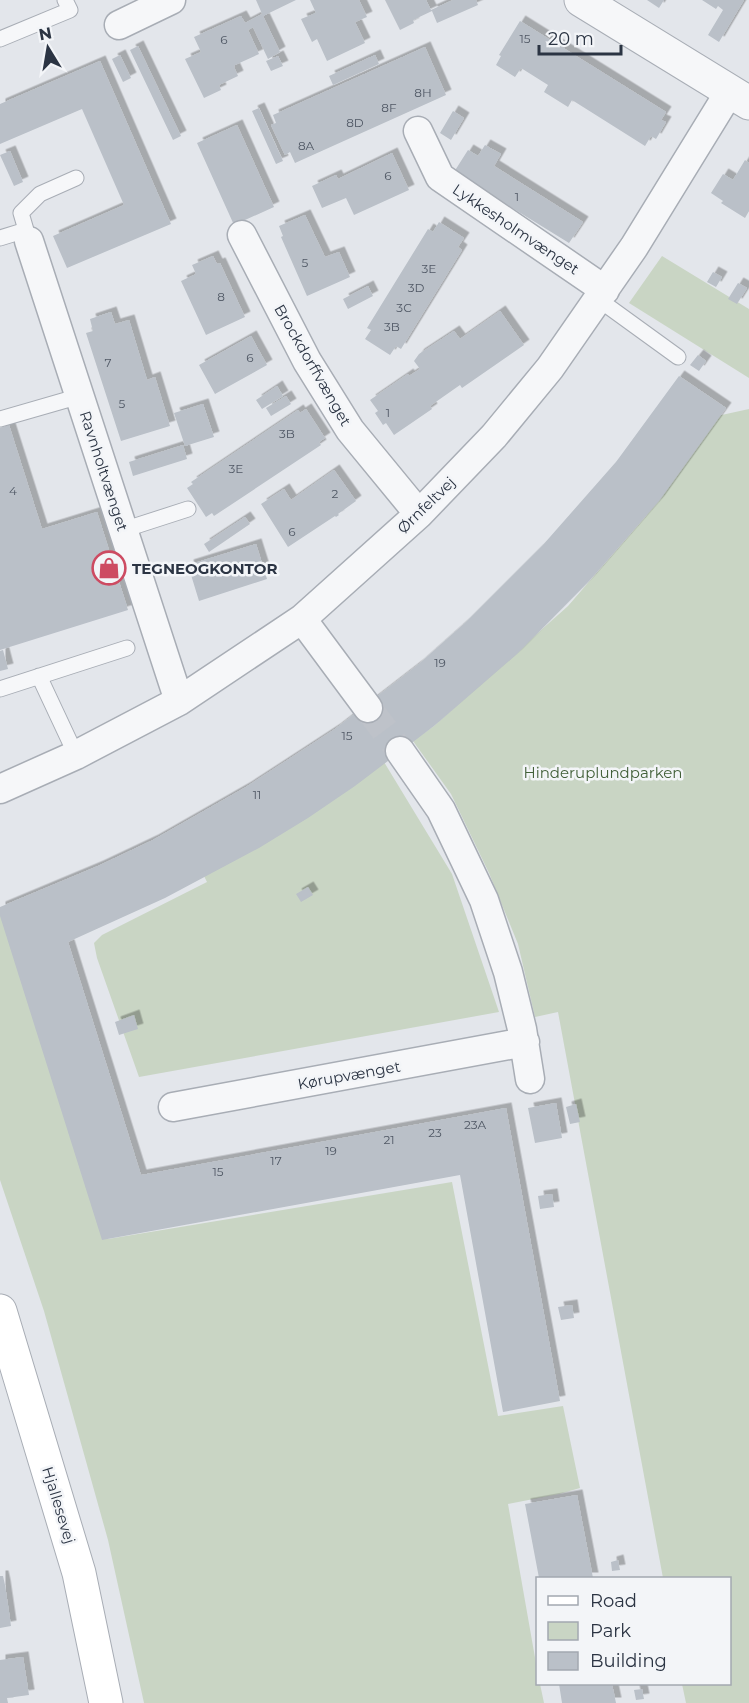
<svg xmlns="http://www.w3.org/2000/svg" width="749" height="1703" font-family="Montserrat,sans-serif">
<style>
.green{fill:#c9d5c4}
.building{fill:#bac0c8;filter:url(#shadow)}
.lines{fill:none;stroke-linecap:round;stroke-linejoin:round}
.minor-tunnel{stroke:#bec2c9;stroke-width:28;stroke-dasharray:28 14;stroke-linecap:butt}
.service-casing{stroke:#a8adb5;stroke-width:17}
.minor-casing{stroke:#a8adb5;stroke-width:31}
.tertiary-casing{stroke:#a8adb5;stroke-width:35}
.secondary-casing{stroke:#a8adb5;stroke-width:35}
.service{stroke:#f6f7f9;stroke-width:15}
.minor{stroke:#f6f7f9;stroke-width:28}
.tertiary{stroke:#f6f7f9;stroke-width:33}
.secondary{stroke:#fff;stroke-width:33}
.labels{text-anchor:middle;dominant-baseline:central;stroke-width:5;stroke-linejoin:round;paint-order:stroke}
.number-label{font-size:12px;fill:#4f5764}
.street-label{font-size:15px;fill:#2b3443;stroke:#f3f5f8}
.poi-label{font-size:15px;font-weight:bold;fill:#2b3443;stroke:#f3f5f8;text-anchor:start}
.park-label{font-size:15px;fill:#415f38;stroke:#f3f5f8}
</style>
<defs>
<filter id="shadow"><feDropShadow dx="5.5" dy="-5.5" stdDeviation="0" flood-color="#0004"/></filter>
</defs>
<rect width="100%" height="100%" fill="#e3e6eb"/>
<path class="green" d="M662 256 749 309V378L629 303Z
M749 409V1703H686L682 1684H730V1578H663L558 1012 535 1017 518 944 489 873 451 794 413 741 434 726 568 606 646 516 717 416Z
M384 762 452 874 499 1012 139 1077 97 958 94 943 102 935 207 882 204 876Z
M3 908 108 1239 452 1182 498 1416 563 1406 580 1488 559 1494 508 1504 537 1669 538 1684H540L544 1703H144L108 1540 44 1311 0 1180V909Z"/>
<path class="building" d="M256 0H296L263 16Z
M310 0H359L367 17 355 22 365 43 327 61 317 39 312 42 301 19 316 13Z
M385 0H426L431 10 453 0H476L478 5 437 23 432 11 413 20 414 23 400 30Z
M647 0H664L659 8Z
M702 0H744L719 42 708 35 723 10 718 6 716 9Z
M262 14 280 52 268 59 253 27 248 30 259 54 235 65 234 67 238 76 219 85 221 90 204 98 185 59 201 52 194 37 241 16 245 23Z
M520 21 666 112 661 120 666 122 656 139 651 136 645 146 572 100 568 107 544 92 548 85 521 68 515 77 496 65 501 56 499 55Z
M138 46 181 136 173 140 130 50Z
M425 47 446 95 295 163 290 152 285 155 271 125 276 123 273 115Z
M120 55 131 78 123 82 112 59Z
M375 55 379 64 333 85 329 76Z
M278 56 283 66 271 71 266 61Z
M100 61 171 224 67 268 53 236 124 205 82 109 0 144V104Z
M259 108 283 161 276 164 252 111Z
M453 111 464 118 451 140 440 133Z
M237 125 274 207 234 225 197 143Z
M485 145 501 154 494 166 583 222 569 243 454 172 468 150 478 156Z
M10 151 23 182 14 186 0 155Z
M392 153 409 190 354 215 346 198 322 208 312 186 336 175 338 179Z
M745 160 749 163V211L745 218 721 203 723 201 711 193 723 174 733 180Z
M305 215 325 257 339 252 350 277 307 296 281 237 283 236 279 226Z
M439 222 464 238 458 247 462 250 401 349 396 346 390 355 365 339 371 330 367 328 428 229 433 232Z
M213 256 217 264 220 263 245 317 206 335 181 281 196 274 192 265Z
M713 272 722 277 716 287 707 282Z
M738 283 747 288 737 304 728 299Z
M368 286 373 296 348 309 343 299Z
M500 311 524 345 462 388 460 385 430 406 432 409 394 435 386 423 383 425 375 413 378 411 370 400 408 374 409 376 420 369 414 361 419 354 454 331 460 339Z
M111 312 115 324 129 320 147 380 155 377 170 426 121 441 86 333 93 331 90 319Z
M251 336 267 365 215 394 199 365Z
M698 355 706 361 699 371 690 365Z
M679 376 726 408 659 501 589 581 517 654 434 726 355 786 308 818 259 848 165 898 68 942 141 1175 506 1108 560 1401 503 1412 460 1175 102 1240 0 916V907L98 866 153 840 246 787 335 729 419 664 465 623 543 545 616 462Z
M277 386 283 396 262 409 256 400Z
M286 396 291 404 271 416 266 408Z
M203 404 214 437 185 446 174 413Z
M306 409 325 438 319 442 321 445 214 516 212 513 206 517 187 488 193 484 191 482 298 410 300 413Z
M9 425 42 529 97 512 128 610 0 650V428Z
M183 445 187 459 133 476 129 462Z
M334 470 356 501 338 514 339 515 336 517 335 516 288 547 261 504 284 489 291 500Z
M245 517 250 524 209 552 204 544Z
M256 544 267 579 199 601 188 565Z
M3 650 8 669 0 671V651Z
M308 887 313 895 301 902 296 894Z
M134 1015 138 1029 119 1035 115 1022Z
M556 1103 562 1138 535 1143 528 1108Z
M576 1104 580 1122 570 1124 566 1107Z
M552 1194 554 1207 540 1209 538 1196Z
M572 1305 574 1318 561 1320 558 1307Z
M577 1495 593 1578H539L525 1504Z
M618 1560 620 1570 612 1571 611 1562Z
M0 1576H3L5 1585 11 1626 0 1628Z
M23 1657 29 1695 7 1698 8 1703H0V1660Z
M559 1684H612L616 1703H562Z
M642 1689 644 1699 636 1700 634 1690Z"/>
<g class="lines">
<path class="minor-tunnel" d="M368 708 400 751"/>
<g class="service-casing">
<path id="service" d="M0 39 70 10 65 0
M26 230 21 213 40 194 76 178
M0 238 26 230 29 239
M598 299 678 357
M0 419 80 396
M123 530 188 509
M39 676 76 755
M0 689 127 648"/>
</g>
<g class="minor-casing">
<path id="minor" d="M119 25 171 0
M418 131 440 177 605 290
M242 235 307 361 350 430 419 514
M29 241 179 701
M302 619 368 708
M400 751 441 810 484 900 508 972 522 1029 530 1079
M0 789 76 755 179 701 302 619 419 514 494 436 550 368 634 247 730 91
M173 1107 525 1042"/>
</g>
<g class="tertiary-casing">
<path id="tertiary" d="M581 0 749 103"/>
</g>
<g class="secondary-casing">
<path id="secondary" d="M0 1311 79 1573 106 1703"/>
</g>
<use href="#service" class="service"/>
<use href="#minor" class="minor"/>
<use href="#tertiary" class="tertiary"/>
<use href="#secondary" class="secondary"/>
</g>
<defs>
<g id="shop-ring" transform="scale(1.725)"><circle r="9.5" fill="#f3f5f8" stroke="#cd4b62" stroke-width="1.5"/><path d="M-5-2.5h2.3a2.7 3.5 0 0 1 5.4 0H5L5.5 6h-11ZM-1.5-2.5h3a1.5 2.3 0 0 0-3 0Z" fill="#cd4b62"/></g>
</defs>
<g fill-rule="evenodd">
<use href="#shop-ring" x="109" y="568"/>
</g>
<g class="labels">
<g class="number-label">
<text x="525" y="38">15</text>
<text x="224" y="39">6</text>
<text x="423" y="92">8H</text>
<text x="389" y="107">8F</text>
<text x="355" y="122">8D</text>
<text x="306" y="145">8A</text>
<text x="388" y="175">6</text>
<text x="517" y="196">1</text>
<text x="305" y="262">5</text>
<text x="429" y="268">3E</text>
<text x="416" y="287">3D</text>
<text x="221" y="296">8</text>
<text x="404" y="307">3C</text>
<text x="392" y="326">3B</text>
<text x="250" y="357">6</text>
<text x="108" y="362">7</text>
<text x="122" y="403">5</text>
<text x="388" y="412">1</text>
<text x="287" y="433">3B</text>
<text x="236" y="468">3E</text>
<text x="13" y="490">4</text>
<text x="335" y="493">2</text>
<text x="292" y="531">6</text>
<text x="440" y="662">19</text>
<text x="347" y="735">15</text>
<text x="257" y="794">11</text>
<text x="475" y="1124">23A</text>
<text x="435" y="1132">23</text>
<text x="389" y="1139">21</text>
<text x="331" y="1150">19</text>
<text x="276" y="1160">17</text>
<text x="218" y="1171">15</text>
</g>
<g class="street-label">
<text transform="translate(516 229) rotate(34)">Lykkesholmvænget</text>
<text transform="translate(313 365) rotate(60)">Brockdorffvænget</text>
<text transform="translate(104 471) rotate(72)">Ravnholtvænget</text>
<text transform="translate(426 505) rotate(-44)">Ørnfeltvej</text>
<text transform="translate(349 1075) rotate(-10)">Kørupvænget</text>
<text transform="translate(59 1505) rotate(73)">Hjallesevej</text>
</g>
<g class="poi-label">
<text x="132" y="568">TEGNEOGKONTOR</text>
</g>
<g class="park-label">
<text x="603" y="772">Hinderuplundparken</text>
</g>
</g>
<rect x="536" y="1577" width="195" height="108" fill="#f3f5f8" stroke="#a3a8b0" stroke-width="1.5"/>
<rect x="548" y="1596" width="30" height="9" fill="#ffffff" stroke="#a3a8b0" stroke-width="1.5"/>
<text x="590" y="1607" font-size="18" fill="#2b3443">Road</text>
<rect x="548" y="1622" width="30" height="18" fill="#c9d5c4" stroke="#a3a8b0" stroke-width="1.5"/>
<text x="590" y="1637" font-size="18" fill="#2b3443">Park</text>
<rect x="548" y="1652" width="30" height="18" fill="#bac0c8" stroke="#a3a8b0" stroke-width="1.5"/>
<text x="590" y="1667" font-size="18" fill="#2b3443">Building</text>
<g transform="translate(48 48) rotate(349)" stroke="#f3f5f8" stroke-width="4.5" paint-order="stroke">
<path d="M0-4.5L10 22L0 15L-10 22Z" fill="#2b3443"/>
<text y="-9" font-size="16" font-weight="bold" text-anchor="middle" fill="#2b3443">N</text>
</g>
<path d="M539 45v9h82v-9" fill="none" stroke="#2b3443" stroke-width="3"/>
<text x="548" y="45" font-size="18" fill="#2b3443" stroke="#f3f5f8" stroke-width="4.5" paint-order="stroke">20 m</text>
</svg>
